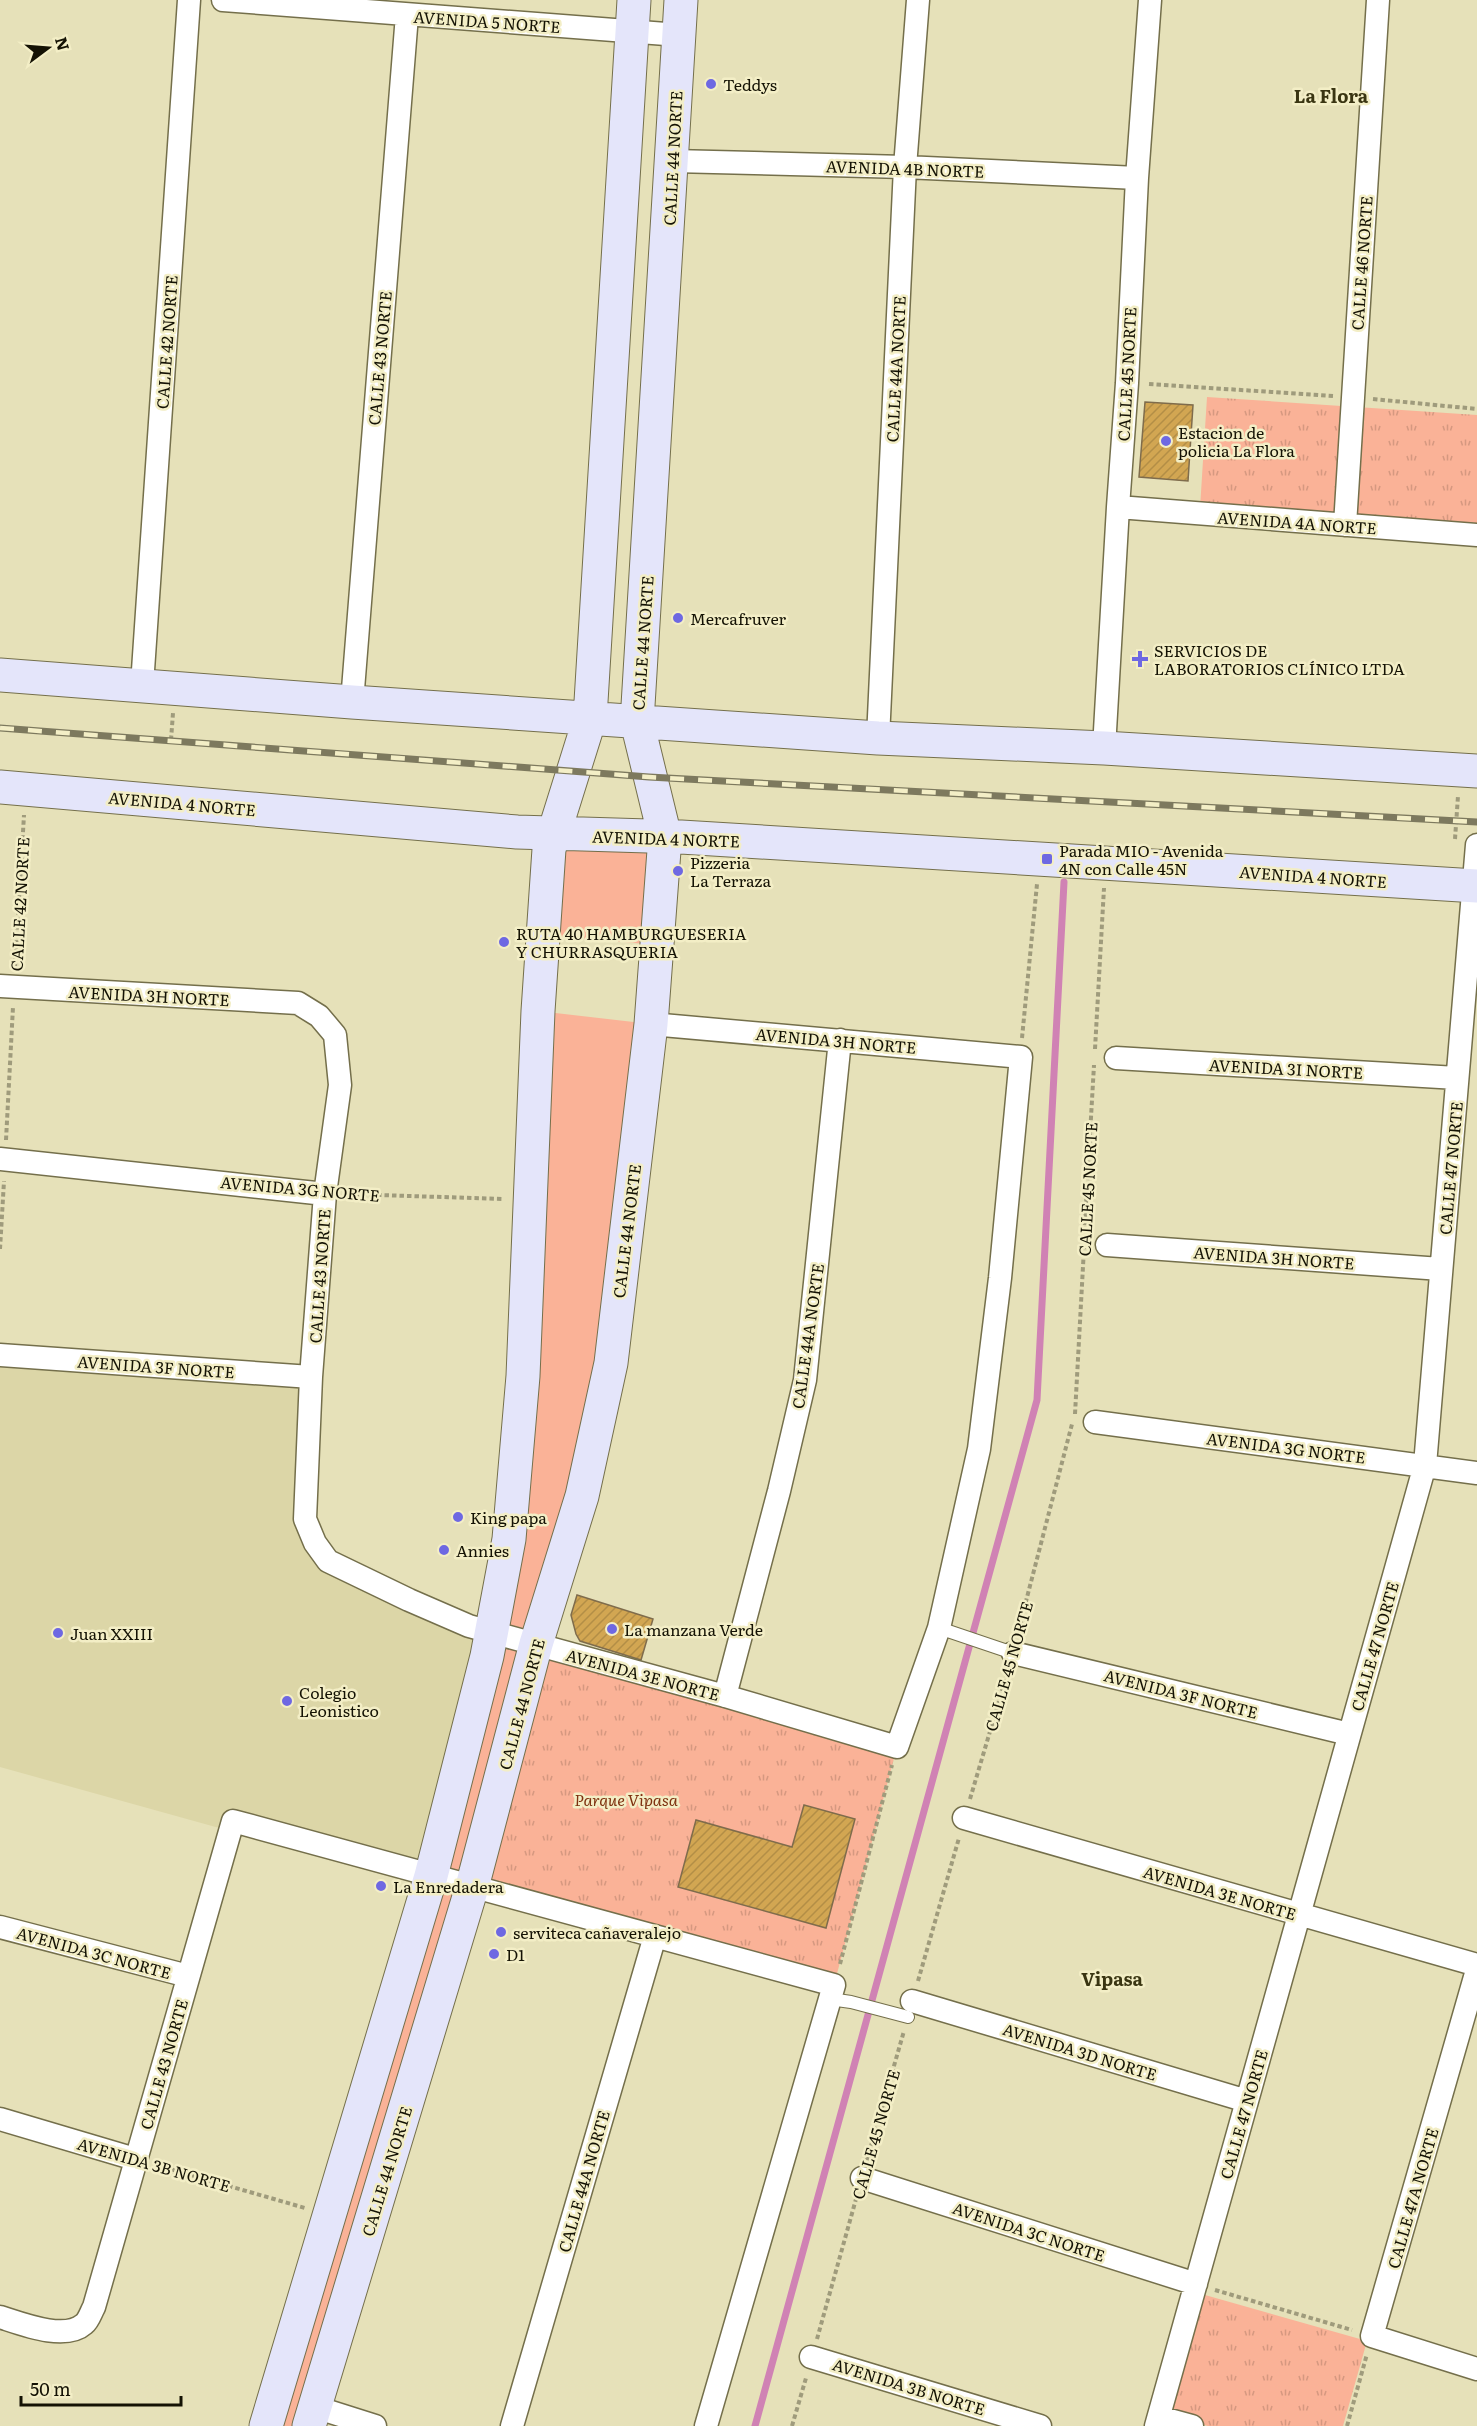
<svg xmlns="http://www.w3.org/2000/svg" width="1477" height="2426" font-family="Literata,serif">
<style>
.built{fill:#dcd6a7}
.grass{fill:#fab297}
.park{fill:url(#park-tufts)}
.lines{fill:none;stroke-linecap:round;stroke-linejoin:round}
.stream{stroke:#d082b4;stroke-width:7}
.building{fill:url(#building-hatch);stroke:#7f6c4c;stroke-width:1.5}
.lane-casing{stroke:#746f4b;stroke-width:14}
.street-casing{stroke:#746f4b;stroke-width:25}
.secondary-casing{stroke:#746f4b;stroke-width:35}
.path{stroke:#9f9b7c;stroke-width:4;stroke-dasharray:4.5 3;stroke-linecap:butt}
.lane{stroke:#fff;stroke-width:12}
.street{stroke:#fff;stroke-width:22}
.secondary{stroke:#e4e5fa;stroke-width:33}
.rail-casing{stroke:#7d795e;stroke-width:7}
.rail{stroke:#f3eec6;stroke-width:4.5;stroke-dasharray:14;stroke-linecap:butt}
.poi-dot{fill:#6e68e2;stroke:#f3eec6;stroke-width:2}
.labels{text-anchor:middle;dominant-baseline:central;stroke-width:5;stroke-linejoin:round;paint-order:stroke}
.street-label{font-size:16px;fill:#141204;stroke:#f3eec6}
.poi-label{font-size:16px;fill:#141204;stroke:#f3eec6;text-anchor:start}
.park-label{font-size:16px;font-style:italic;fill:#7e310f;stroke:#f3eec6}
.neighbourhood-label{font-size:18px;font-weight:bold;fill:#3a3512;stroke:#f3eec6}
</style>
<defs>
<pattern id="park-tufts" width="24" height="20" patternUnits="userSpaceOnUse" patternTransform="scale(1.5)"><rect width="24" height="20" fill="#fab297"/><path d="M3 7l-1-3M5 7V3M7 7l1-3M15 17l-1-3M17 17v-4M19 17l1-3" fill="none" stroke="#d59880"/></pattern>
<pattern id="building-hatch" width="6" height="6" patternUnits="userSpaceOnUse" patternTransform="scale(1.5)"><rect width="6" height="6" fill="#d2a652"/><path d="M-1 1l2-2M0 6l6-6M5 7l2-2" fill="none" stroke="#b38e46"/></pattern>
</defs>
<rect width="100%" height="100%" fill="#e6e1b9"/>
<path class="built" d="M0 1355 311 1377 315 1543 492 1632 431 1876 230 1831 0 1767Z"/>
<path class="grass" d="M665 837 658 945 543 935 549 849Z
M538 1011 651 1024 611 1363 309 2426H266L487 1656Z"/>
<path class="park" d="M1207 397 1477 415V527L1200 508Z
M536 1644 897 1747 834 1985 472 1887Z
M1198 2293 1367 2341 1343 2426H1208L1164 2414Z"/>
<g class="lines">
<path class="stream" d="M755 2426 1037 1400 1064 882"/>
</g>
<path class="building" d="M1145 402 1193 405 1188 481 1139 477Z
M577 1595 653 1619 641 1660 580 1641 576 1634 571 1615Z
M804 1805 855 1819 826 1928 678 1887 696 1820 792 1847Z"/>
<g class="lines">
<g class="lane-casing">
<path id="lane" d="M939 1628 1013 1653
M830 1999 851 2002 908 2017"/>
</g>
<g class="street-casing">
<path id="street" d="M223 0 679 35
M673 161 905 167 1137 178
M1118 507 1477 535
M1345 525 1378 0
M142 685 189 0
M352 702 407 15
M878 738 905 167 918 0
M1104 748 1118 507 1127 383 1137 178 1150 0
M0 986 298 1003 319 1016 335 1035 340 1085 325 1194 311 1377 305 1519 315 1543 328 1561 409 1600 469 1626 725 1696 897 1747 939 1628 979 1449 1000 1278 1021 1057 651 1024
M1116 1058 1457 1078
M0 1159 325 1194
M1107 1245 1441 1269
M0 1355 311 1377
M1095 1422 1477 1473
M1013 1653 1349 1734
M725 1696 779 1491 805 1380 840 1040
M964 1818 1477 1965
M0 1927 188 1976
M1477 1970 1372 2336 1477 2369
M912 2001 1247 2101
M0 2119 135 2159
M862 2178 1196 2284
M0 2317C22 2324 65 2341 84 2324 89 2320 91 2312 94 2307L233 1821 834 1985 706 2426
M811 2357 1040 2426
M315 2407 375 2426
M1159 2417 1192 2426
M512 2426 655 1936
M1156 2426 1425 1465 1477 845"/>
</g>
<g class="secondary-casing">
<path id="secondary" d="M0 675 352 702 878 738 1104 748 1477 771
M0 787 517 832 681 837 1477 886
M266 2426 431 1876 487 1656 509 1539 523 1376 538 1011 549 849 590 718 634 0
M309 2426 472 1887 536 1644 582 1496 611 1363 651 1024 665 837 637 722 681 0"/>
</g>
<path class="path" d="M1149 384 1333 396
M1373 399 1477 409
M171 740 173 713
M1455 839 1458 796
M15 967 24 815
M1022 1038 1037 884
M1095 1049 1104 888
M6 1140 13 1007
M347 1194 504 1199
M1084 1240 1094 1065
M0 1249 4 1181
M1075 1414 1084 1248
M1018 1632 1072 1424
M970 1799 1007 1674
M840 1964 892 1765
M918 1981 959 1838
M867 2160 904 2031
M156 2165 305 2208
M1215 2290 1352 2330
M817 2339 856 2199
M792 2426 806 2378
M1347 2426 1367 2354"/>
<use href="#lane" class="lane"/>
<use href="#street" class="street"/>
<use href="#secondary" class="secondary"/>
<g class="rail-casing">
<path id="rail" d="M0 728 649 777 1477 822"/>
</g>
<use href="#rail" class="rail"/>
</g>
<g class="poi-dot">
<circle cx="711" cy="84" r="6"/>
<circle cx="1166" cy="441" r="6"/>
<circle cx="678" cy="618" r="6"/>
<path d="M1137 650h6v6h6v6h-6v6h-6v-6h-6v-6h6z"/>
<rect x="1041" y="853" width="12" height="12" rx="3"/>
<circle cx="678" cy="871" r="6"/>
<circle cx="504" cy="942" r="6"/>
<circle cx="458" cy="1517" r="6"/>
<circle cx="444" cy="1550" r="6"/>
<circle cx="612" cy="1629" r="6"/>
<circle cx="58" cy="1633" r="6"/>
<circle cx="287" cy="1701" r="6"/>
<circle cx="381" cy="1886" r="6"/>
<circle cx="501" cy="1932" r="6"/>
<circle cx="494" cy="1954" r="6"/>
</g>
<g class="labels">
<g class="street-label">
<text transform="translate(487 21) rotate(4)">AVENIDA 5 NORTE</text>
<text transform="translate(672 158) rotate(-87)">CALLE 44 NORTE</text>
<text transform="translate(905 168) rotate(2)">AVENIDA 4B NORTE</text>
<text transform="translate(1361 263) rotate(-86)">CALLE 46 NORTE</text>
<text transform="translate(166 342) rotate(-86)">CALLE 42 NORTE</text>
<text transform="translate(379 358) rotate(-85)">CALLE 43 NORTE</text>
<text transform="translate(895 369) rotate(-87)">CALLE 44A NORTE</text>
<text transform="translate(1126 374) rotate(-87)">CALLE 45 NORTE</text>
<text transform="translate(1297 522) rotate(4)">AVENIDA 4A NORTE</text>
<text transform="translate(642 643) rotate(-86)">CALLE 44 NORTE</text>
<text transform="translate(182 803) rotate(5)">AVENIDA 4 NORTE</text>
<text transform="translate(666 838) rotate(2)">AVENIDA 4 NORTE</text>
<text transform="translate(1313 876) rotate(4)">AVENIDA 4 NORTE</text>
<text transform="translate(19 904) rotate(-87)">CALLE 42 NORTE</text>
<text transform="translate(149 995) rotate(3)">AVENIDA 3H NORTE</text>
<text transform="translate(836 1040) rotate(5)">AVENIDA 3H NORTE</text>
<text transform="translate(1286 1068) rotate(3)">AVENIDA 3I NORTE</text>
<text transform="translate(1450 1168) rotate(-85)">CALLE 47 NORTE</text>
<text transform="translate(300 1188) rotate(5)">AVENIDA 3G NORTE</text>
<text transform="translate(1087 1189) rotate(-87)">CALLE 45 NORTE</text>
<text transform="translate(626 1231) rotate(-83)">CALLE 44 NORTE</text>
<text transform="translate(1274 1257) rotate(4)">AVENIDA 3H NORTE</text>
<text transform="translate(319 1276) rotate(-86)">CALLE 43 NORTE</text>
<text transform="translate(807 1336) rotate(-82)">CALLE 44A NORTE</text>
<text transform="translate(156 1366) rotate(4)">AVENIDA 3F NORTE</text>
<text transform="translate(1286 1447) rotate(7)">AVENIDA 3G NORTE</text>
<text transform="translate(1374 1646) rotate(-74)">CALLE 47 NORTE</text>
<text transform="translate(1008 1666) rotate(-74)">CALLE 45 NORTE</text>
<text transform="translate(643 1674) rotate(15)">AVENIDA 3E NORTE</text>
<text transform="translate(1181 1693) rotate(14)">AVENIDA 3F NORTE</text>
<text transform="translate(521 1704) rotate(-75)">CALLE 44 NORTE</text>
<text transform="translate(1220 1892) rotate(16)">AVENIDA 3E NORTE</text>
<text transform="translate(94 1952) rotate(15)">AVENIDA 3C NORTE</text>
<text transform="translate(1080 2051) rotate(17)">AVENIDA 3D NORTE</text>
<text transform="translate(163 2064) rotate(-74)">CALLE 43 NORTE</text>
<text transform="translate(1243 2114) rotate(-74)">CALLE 47 NORTE</text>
<text transform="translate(875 2134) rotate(-74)">CALLE 45 NORTE</text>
<text transform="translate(154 2164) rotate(16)">AVENIDA 3B NORTE</text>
<text transform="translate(386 2171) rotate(-73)">CALLE 44 NORTE</text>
<text transform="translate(583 2181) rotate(-74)">CALLE 44A NORTE</text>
<text transform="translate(1412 2198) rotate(-74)">CALLE 47A NORTE</text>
<text transform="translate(1029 2231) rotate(18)">AVENIDA 3C NORTE</text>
<text transform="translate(909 2386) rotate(17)">AVENIDA 3B NORTE</text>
</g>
<g class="poi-label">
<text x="723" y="84">Teddys</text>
<text x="1178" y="432">Estacion de<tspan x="1178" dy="18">policia La Flora</tspan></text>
<text x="690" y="618">Mercafruver</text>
<text x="1154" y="650">SERVICIOS DE<tspan x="1154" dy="18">LABORATORIOS CLÍNICO LTDA</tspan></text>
<text x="1059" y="850">Parada MIO - Avenida<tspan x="1059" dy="18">4N con Calle 45N</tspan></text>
<text x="690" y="862">Pizzeria<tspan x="690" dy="18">La Terraza</tspan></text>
<text x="516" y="933">RUTA 40 HAMBURGUESERIA<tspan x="516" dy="18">Y CHURRASQUERIA</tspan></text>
<text x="470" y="1517">King papa</text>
<text x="456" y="1550">Annies</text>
<text x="624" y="1629">La manzana Verde</text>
<text x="70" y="1633">Juan XXIII</text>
<text x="299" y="1692">Colegio<tspan x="299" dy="18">Leonistico</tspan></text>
<text x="393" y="1886">La Enredadera</text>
<text x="513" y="1932">serviteca cañaveralejo</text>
<text x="506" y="1954">D1</text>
</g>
<g class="park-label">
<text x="626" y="1799">Parque Vipasa</text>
</g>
<g class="neighbourhood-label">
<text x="1331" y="95">La Flora</text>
<text x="1112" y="1978">Vipasa</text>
</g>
</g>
<g transform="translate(48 48) rotate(74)" stroke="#f3eec6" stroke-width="4.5" paint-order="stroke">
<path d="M0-4.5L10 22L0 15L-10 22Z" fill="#141204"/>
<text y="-9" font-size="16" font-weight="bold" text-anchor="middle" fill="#141204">N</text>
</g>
<path d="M21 2396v9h160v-9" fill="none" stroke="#141204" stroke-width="3"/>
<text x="30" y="2396" font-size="18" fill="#141204" stroke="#f3eec6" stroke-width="4.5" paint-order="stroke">50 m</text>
</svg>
